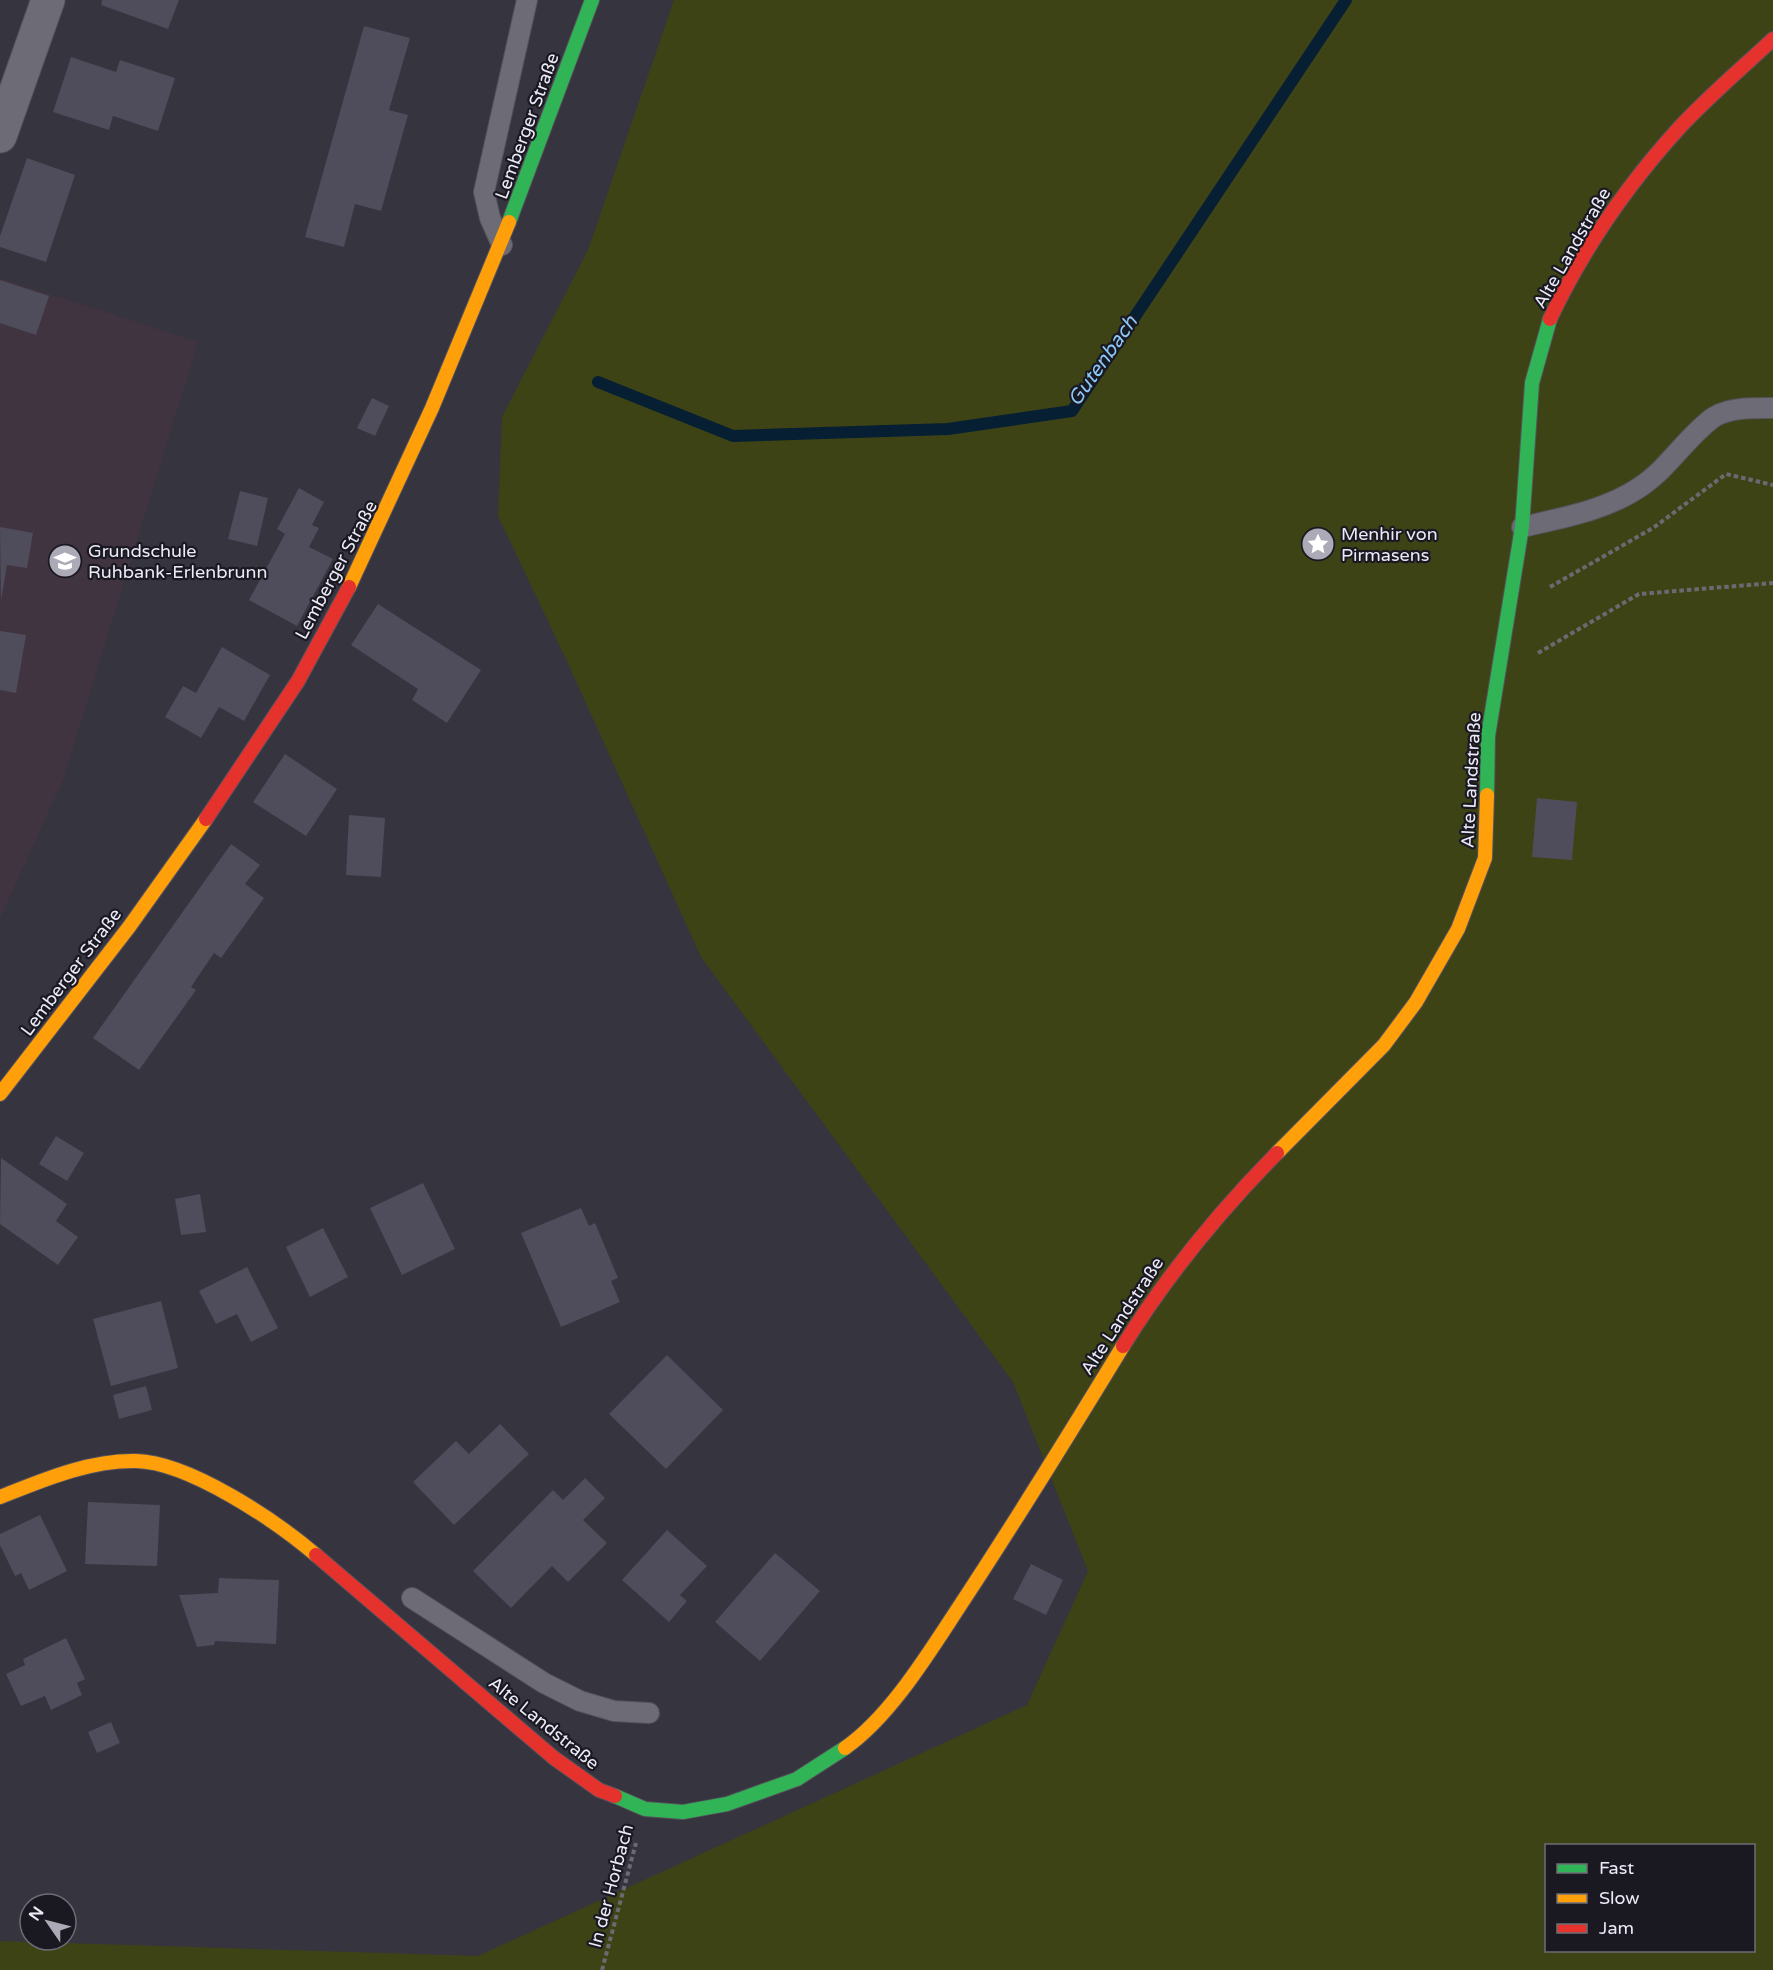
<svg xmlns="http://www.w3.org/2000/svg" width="1773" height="1970" font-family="'Varela Round',sans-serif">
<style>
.education{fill:#413441}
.green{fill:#3e4316;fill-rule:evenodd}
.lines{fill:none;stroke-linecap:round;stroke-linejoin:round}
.stream{stroke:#061f32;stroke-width:12}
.building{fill:#4f4c5b}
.lane-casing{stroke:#54525c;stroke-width:22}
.street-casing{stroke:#54525c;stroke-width:35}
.fast-casing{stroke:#54525c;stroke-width:16}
.slow-casing{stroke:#54525c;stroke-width:16}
.jam-casing{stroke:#54525c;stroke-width:16}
.path{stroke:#6b6a71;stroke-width:4;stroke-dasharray:4.5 3;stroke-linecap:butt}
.lane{stroke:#6d6b75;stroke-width:20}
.street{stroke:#6d6b75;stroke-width:33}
.fast{stroke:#30b455;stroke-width:14}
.slow{stroke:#ff9f0a;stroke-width:14}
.jam{stroke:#e5322d;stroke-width:14}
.labels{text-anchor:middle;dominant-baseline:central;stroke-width:4.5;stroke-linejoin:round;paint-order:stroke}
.street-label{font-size:18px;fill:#ebeaf7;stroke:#1a1922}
.poi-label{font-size:18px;fill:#ebeaf7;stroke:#1a1922;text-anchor:start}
.water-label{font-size:20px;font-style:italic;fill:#8cc9f9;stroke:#1a1922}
</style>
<rect width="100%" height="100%" fill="#36343f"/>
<path class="education" d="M0 278 198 342 63 780 0 918Z"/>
<path class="green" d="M674 0H1773V1970H0V1941L478 1956 1027 1705 1088 1571 1013 1382 701 957 565 657 498 516 502 417 588 250ZM1546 1846H1754V1950H1546Z"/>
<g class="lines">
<path class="stream" d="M598 382 733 436 948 429 1072 411 1346 0"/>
</g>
<path class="building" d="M102 0H179L168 29 101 5Z
M364 26 410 38 389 110 408 115 381 211 355 204 344 247 305 237Z
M71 57 116 72 120 60 175 78 158 131 113 116 109 130 53 112Z
M27 158 75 175 46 262 0 247V236Z
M0 280 49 296 36 335 0 323Z
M372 398 389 406 375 436 357 428Z
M299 488 324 502 312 525 319 528 309 547 333 559 297 626 249 600 285 534 277 529Z
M240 491 268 498 257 546 228 539Z
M0 527 33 533 27 568 7 565 1 601Z
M378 604 481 670 447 723 412 700 418 689 351 645Z
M0 631 26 635 16 693 0 690Z
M222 647 270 675 244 721 219 707 201 738 165 717 183 686 196 693Z
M285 754 337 789 306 836 253 802Z
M1537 798 1577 802 1572 860 1532 857Z
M349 815 385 818 381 877 346 875Z
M231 844 260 865 245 884 264 898 221 958 214 953 191 987 196 990 139 1070 93 1038Z
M56 1136 84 1153 67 1181 39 1164Z
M1 1158 67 1204 56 1221 78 1237 58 1265 0 1224Z
M423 1183 455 1249 402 1275 370 1208Z
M200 1194 206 1232 181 1235 175 1199Z
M581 1208 589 1226 595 1223 618 1278 611 1281 620 1302 561 1327 521 1233Z
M323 1228 348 1277 310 1297 286 1247Z
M247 1267 278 1328 251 1342 237 1314 216 1324 199 1291Z
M161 1301 178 1368 111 1386 93 1319Z
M667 1355 723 1410 666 1469 609 1414Z
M146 1386 152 1410 119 1419 113 1395Z
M500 1424 529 1454 454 1525 413 1482 456 1441 469 1454Z
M585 1478 605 1498 583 1520 607 1543 568 1582 552 1566 511 1608 473 1571 553 1490 563 1500Z
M88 1502 160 1505 157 1566 85 1564Z
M40 1515 67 1571 29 1590 21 1573 15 1576 0 1545V1534Z
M667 1530 707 1566 680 1595 687 1601 669 1622 622 1580Z
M775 1553 820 1591 760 1661 715 1622Z
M1031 1564 1063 1580 1046 1615 1013 1599Z
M219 1578 279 1580 276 1644 215 1641 214 1645 197 1647 179 1595 218 1593Z
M66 1638 85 1679 77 1683 82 1695 51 1710 45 1696 21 1706 6 1674 25 1665 23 1659Z
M111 1722 120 1743 97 1753 88 1732Z"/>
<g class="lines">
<g class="lane-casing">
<path id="lane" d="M502 245 490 218 484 192 527 0
M1522 527C1561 518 1607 510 1640 487 1669 468 1686 437 1714 417 1730 407 1755 408 1773 408
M412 1598 544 1683 580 1701 614 1711 649 1713"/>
</g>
<g class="street-casing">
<path id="street" d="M0 136 48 0"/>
</g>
<g class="fast-casing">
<path id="fast" d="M509 222 592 0
M1487 795 1488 736 1522 527 1532 383 1550 319
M615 1796 645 1809 683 1812 727 1804 797 1779 845 1748"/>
</g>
<g class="slow-casing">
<path id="slow" d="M349 587 432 408 509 222
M0 1094 129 927 206 819
M1277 1153 1384 1045 1416 1002 1458 929 1485 858 1487 795
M0 1497C43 1480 89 1460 136 1461 189 1462 276 1521 316 1555
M845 1748C891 1716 930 1651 961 1604 1017 1519 1070 1433 1123 1346"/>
</g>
<g class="jam-casing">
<path id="jam" d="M1550 319C1583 249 1628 184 1680 127 1709 96 1742 68 1773 39
M206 819 298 681 349 587
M1123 1346C1167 1275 1218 1213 1277 1153
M316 1555 554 1758 599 1790 615 1796"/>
</g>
<path class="path" d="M1550 587 1653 528 1726 474 1773 485
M1538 653 1639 594 1773 583
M602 1970 636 1843"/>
<use href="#lane" class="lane"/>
<use href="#street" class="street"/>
<use href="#fast" class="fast"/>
<use href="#slow" class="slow"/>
<use href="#jam" class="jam"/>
</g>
<defs>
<g id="sight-disc" transform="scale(1.725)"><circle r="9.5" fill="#acaab7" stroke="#1a1922"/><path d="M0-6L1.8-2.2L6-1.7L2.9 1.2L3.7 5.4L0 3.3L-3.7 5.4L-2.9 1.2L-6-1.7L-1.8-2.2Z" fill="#fff"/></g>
<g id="school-disc" transform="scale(1.725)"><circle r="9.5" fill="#acaab7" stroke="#1a1922"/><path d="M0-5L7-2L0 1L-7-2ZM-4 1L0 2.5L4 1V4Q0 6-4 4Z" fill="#fff"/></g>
</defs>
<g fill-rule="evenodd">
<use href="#sight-disc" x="1318" y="544"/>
<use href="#school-disc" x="65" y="561"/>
</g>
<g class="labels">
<g class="street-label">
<text transform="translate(527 126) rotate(-70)">Lemberger Straße</text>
<text transform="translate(1572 248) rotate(-60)">Alte Landstraße</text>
<text transform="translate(336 570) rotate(-62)">Lemberger Straße</text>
<text transform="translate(1471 780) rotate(-87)">Alte Landstraße</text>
<text transform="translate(71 972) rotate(-53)">Lemberger Straße</text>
<text transform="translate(1122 1316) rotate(-57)">Alte Landstraße</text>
<text transform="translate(544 1723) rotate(39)">Alte Landstraße</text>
<text transform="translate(611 1886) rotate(-75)">In der Horbach</text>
</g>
<g class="poi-label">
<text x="1341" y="534">Menhir von<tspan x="1341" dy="21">Pirmasens</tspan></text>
<text x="88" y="551">Grundschule<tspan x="88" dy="21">Ruhbank-Erlenbrunn</tspan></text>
</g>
<g class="water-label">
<text transform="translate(1103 361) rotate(-55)">Gutenbach</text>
</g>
</g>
<rect x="1545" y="1844" width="210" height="108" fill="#1a1922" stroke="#6e6d77" stroke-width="1.5"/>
<rect x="1557" y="1864" width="30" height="9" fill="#30b455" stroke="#6e6d77" stroke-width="1.5"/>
<text x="1599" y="1874" font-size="18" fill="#ebeaf7">Fast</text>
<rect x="1557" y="1894" width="30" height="9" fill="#ff9f0a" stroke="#6e6d77" stroke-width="1.5"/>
<text x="1599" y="1904" font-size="18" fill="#ebeaf7">Slow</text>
<rect x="1557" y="1924" width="30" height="9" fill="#e5322d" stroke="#6e6d77" stroke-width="1.5"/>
<text x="1599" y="1934" font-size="18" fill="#ebeaf7">Jam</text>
<g transform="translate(48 1922) rotate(305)"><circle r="28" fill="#1a1922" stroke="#6e6d77" stroke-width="1.5"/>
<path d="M0-4.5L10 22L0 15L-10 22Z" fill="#acaab7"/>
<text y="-9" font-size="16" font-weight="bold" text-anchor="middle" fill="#ebeaf7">N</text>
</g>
</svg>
